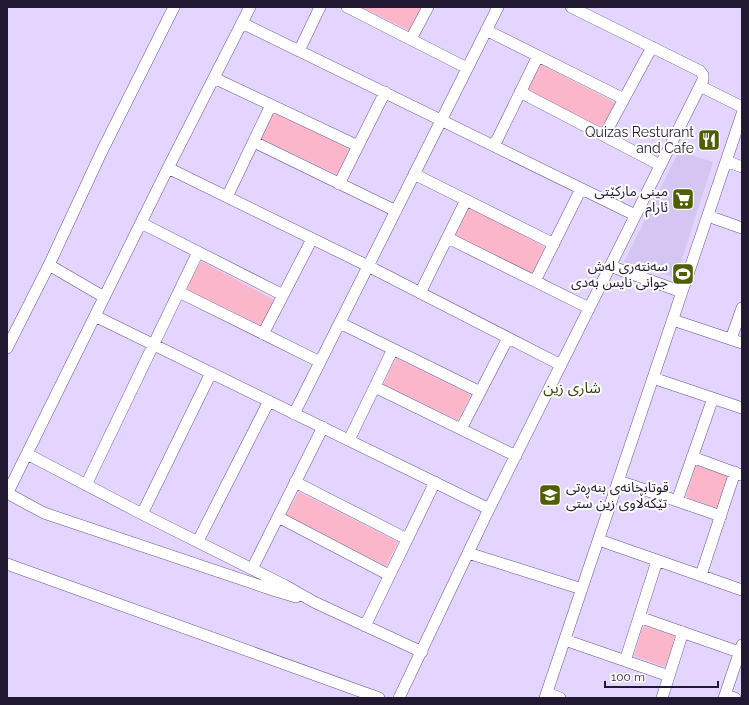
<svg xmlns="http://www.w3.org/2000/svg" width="749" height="705" font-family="Raleway,'Noto Sans Arabic',sans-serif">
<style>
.built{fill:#d4c5f2}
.green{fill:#fcb6ca}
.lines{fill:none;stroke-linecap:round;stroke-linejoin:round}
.minor-casing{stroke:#69528e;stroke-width:12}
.minor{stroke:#fff;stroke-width:11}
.labels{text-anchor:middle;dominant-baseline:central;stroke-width:4;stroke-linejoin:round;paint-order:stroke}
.poi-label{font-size:14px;fill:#211831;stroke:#fefefe;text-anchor:end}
.neighbourhood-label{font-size:15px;fill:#354004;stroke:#fefefe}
</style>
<rect width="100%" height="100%" fill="#e3d5ff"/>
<path class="built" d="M679 151 713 162 676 278 624 262Z"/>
<path class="green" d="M361 7H422L410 31Z
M540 64 616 103 603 128 527 90Z
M274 112 349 149 338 175 261 139Z
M469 207 545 247 532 274 455 236Z
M201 261 274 300 262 326 186 289Z
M396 358 471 395 458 420 383 385Z
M696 465 728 476 717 508 686 497Z
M299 492 398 542 386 566 286 515Z
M643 626 675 636 666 667 634 656Z"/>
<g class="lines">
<g class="minor-casing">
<path id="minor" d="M347 7 467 68
M242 23 635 215
M486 30 624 99
M411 39 428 7
M299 51 320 7
M214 78 358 146
M700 86 742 107
M520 92 660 165
M604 136 652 47
M254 142 396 211
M494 146 538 56
M726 161 742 167
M168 168 368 266 561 365
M414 174 554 244
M339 184 385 92
M227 197 271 105
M708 216 742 228
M141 223 283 295
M448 238 589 308
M49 265 104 297
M610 266 682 292
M535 281 581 189
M179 292 320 362
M420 293 466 200
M95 316 489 509
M673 320 742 343
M340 323 480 392
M263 334 312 239
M731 339 742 308
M7 348 49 265 101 153 174 7
M653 378 742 408
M375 387 516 456
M294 414 498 7
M461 429 508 338
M349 440 393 349
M27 454 142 514 284 585 314 602 422 652
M692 457 741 475
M619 481 721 516
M295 482 407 539
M86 485 198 252
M7 493 44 513 276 591 296 597
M7 494 168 168 250 7
M677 501 713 398
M142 514 211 373
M278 517 389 575
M599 540 742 590
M198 541 269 401
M468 553 582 589
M7 564 379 698
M252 569 323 427
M701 575 735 472
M639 617 739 652
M365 626 435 482
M565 640 669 676
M625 661 657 561
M547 693 560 698
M725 695 735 698
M399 698 489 509 703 80V75L700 71 571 7
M545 698 742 114
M662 698 683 632
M724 698 742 645"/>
</g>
<use href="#minor" class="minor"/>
</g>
<defs>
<g id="restaurant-square" transform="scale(1.15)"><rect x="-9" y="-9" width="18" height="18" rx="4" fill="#4f5e00" stroke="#fefefe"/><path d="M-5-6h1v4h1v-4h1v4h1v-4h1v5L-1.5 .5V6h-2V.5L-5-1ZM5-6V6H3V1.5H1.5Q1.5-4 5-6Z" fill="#fff"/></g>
<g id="supermarket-square" transform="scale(1.15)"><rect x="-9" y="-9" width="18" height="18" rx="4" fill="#4f5e00" stroke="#fefefe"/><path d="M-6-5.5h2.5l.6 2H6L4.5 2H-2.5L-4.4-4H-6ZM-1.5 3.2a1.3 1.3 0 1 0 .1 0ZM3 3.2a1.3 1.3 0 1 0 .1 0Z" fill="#fff"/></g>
<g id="stadium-square" transform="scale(1.15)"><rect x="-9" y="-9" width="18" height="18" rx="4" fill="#4f5e00" stroke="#fefefe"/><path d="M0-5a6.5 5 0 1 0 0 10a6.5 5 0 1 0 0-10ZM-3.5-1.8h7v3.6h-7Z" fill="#fff"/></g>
<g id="school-square" transform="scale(1.15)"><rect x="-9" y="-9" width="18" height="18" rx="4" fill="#4f5e00" stroke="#fefefe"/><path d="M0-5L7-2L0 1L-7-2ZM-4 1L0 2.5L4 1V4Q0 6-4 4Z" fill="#fff"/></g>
</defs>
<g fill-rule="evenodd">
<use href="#restaurant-square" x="709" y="140"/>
<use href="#supermarket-square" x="683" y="199"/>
<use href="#stadium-square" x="683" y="274"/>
<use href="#school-square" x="550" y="495"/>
</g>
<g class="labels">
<g class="poi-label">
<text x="694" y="132">Quizas Resturant<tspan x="694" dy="16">and Cafe</tspan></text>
<text x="668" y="191">مينی ماركێتی<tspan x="668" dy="16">ئارام</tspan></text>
<text x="668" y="266">سەنتەری لەش<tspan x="668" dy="16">جوانی نایس بەدی</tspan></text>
<text x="566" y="487" text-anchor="start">قوتابخانەی بنەڕەتی<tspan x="566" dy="16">تێکەڵاوی زین ستی</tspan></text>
</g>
<g class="neighbourhood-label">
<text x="572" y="388">شاری زین</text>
</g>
</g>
<rect width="749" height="705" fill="none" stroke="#211831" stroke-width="16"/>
<path d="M605 681v6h113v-6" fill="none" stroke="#211831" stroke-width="2"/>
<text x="611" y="681" font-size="12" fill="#211831" stroke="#fefefe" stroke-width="3" paint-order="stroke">100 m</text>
</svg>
